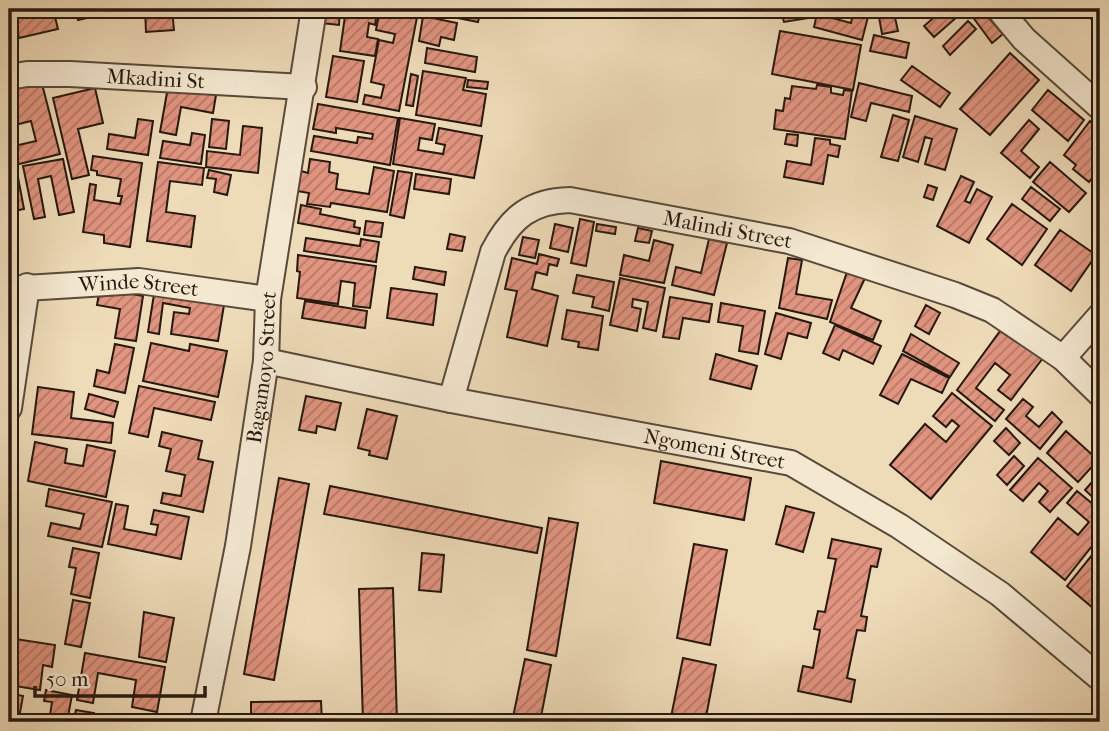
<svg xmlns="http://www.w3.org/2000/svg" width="1109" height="731" font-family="'IM FELL French Canon',serif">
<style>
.building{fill:url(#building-hatch);stroke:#26190f;stroke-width:2}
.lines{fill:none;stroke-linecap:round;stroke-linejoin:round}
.street-casing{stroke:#584a39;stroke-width:28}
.street{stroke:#f4e8d1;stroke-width:24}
.labels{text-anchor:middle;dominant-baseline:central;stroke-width:7;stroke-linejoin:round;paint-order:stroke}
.street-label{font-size:21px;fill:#26190f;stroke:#f4e8d1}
</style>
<defs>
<pattern id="building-hatch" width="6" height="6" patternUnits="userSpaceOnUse" patternTransform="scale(1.75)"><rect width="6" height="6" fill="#e1947f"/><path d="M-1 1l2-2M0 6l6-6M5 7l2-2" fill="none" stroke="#b67866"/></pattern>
</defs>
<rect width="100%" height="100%" fill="#eedbb8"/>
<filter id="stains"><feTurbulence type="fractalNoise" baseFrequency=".00286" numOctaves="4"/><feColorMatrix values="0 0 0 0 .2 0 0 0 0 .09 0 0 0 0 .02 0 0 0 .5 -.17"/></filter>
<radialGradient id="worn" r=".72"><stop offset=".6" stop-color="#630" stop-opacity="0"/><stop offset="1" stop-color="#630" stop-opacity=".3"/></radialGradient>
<path class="building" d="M11 9H53L58 29 19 38Z
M75 9H126L78 20Z
M145 9H172L174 30 146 32Z
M323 9H340L339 25 322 23Z
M346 9 377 12 375 25 369 23 367 37 378 39 375 56 340 51Z
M380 9 417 17 399 111 363 104 365 95 381 98 384 85 371 82 379 40 393 43 395 34 376 30Z
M427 9H481L478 22 427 12Z
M780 9H812L807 10 809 18 784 22Z
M854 9H870L862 40 814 27 817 14 851 23Z
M936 9H966L934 37 924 26 939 13Z
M981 9 1003 34 992 43 972 16Z
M1094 9H1100V27L1088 16Z
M894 13 898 31 882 34 879 17Z
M423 16 457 23 454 40 441 37 439 46 419 41Z
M968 21 976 29 950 55 943 46Z
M780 31 861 45 853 90 772 74Z
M874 35 909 43 906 58 870 51Z
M427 48 477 57 475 72 425 63Z
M1010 53 1039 80 990 135 960 109Z
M333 56 364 61 357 102 326 97Z
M912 66 950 93 940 107 901 80Z
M423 71 466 78 463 90 486 94 481 126 416 115Z
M411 74 418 76 413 106 406 105Z
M41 80 60 154 15 165 10 147 36 141 31 121 11 126 9 88Z
M468 80 488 82 487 89 467 87Z
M859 83 912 96 909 112 871 103 866 121 851 117Z
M817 85 831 87V93L843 95 844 90 852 91 845 139 774 129 776 110 783 111 785 98 790 99 792 86 816 89Z
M168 87 216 95 213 113 181 107 176 135 160 132Z
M95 88 103 123 78 129 89 175 72 179 53 98Z
M1048 90 1084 120 1068 141 1032 110Z
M318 104 398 118 390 165 311 151 314 136 357 143 358 137 372 139 373 134 336 128V133L313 129Z
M893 115 909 120 898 161 881 157Z
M915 116 957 129 945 170 925 164 932 139 925 137 918 162 903 157Z
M400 118 435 124 432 140 420 138 418 150 443 154 445 145 436 143 439 128 482 136 474 178 393 164Z
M138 119 153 121 148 155 107 149 109 134 135 138Z
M212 119 229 121 226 149 209 147Z
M1029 120 1039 129 1021 151 1039 167 1030 178 1001 153Z
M1090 121 1100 129V168L1089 182 1073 169 1076 165 1064 155Z
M243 126 262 128 258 173 206 167 207 151 240 155Z
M192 133 205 135 201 164 160 158 163 141 190 145Z
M787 134 798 135 797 146 785 144Z
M815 138 830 140V144L840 146 838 157 828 155 823 184 784 177 787 161 811 165Z
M93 156 142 163 130 247 104 243V235L83 232 90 184 96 185 94 200 120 204 122 196H118L121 179 97 175V171L91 170Z
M63 159 74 212 59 215 51 176 38 179 45 217 34 219 23 166Z
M310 159 330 162 329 172 338 174 336 189 369 194 374 167 394 171 387 212 331 203 330 207 307 204 309 193 297 191 301 171 308 173Z
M158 162 204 168 202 185 170 181 166 212 195 216 191 247 147 241Z
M1050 162 1086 193 1069 212 1033 182Z
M16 167 24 209 9 212V168Z
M209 170 231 175 227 195 214 192 216 179 207 178Z
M398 171 412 173 404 218 390 215Z
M416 174 451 179 449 194 414 189Z
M961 176 974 182 965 201 970 203 977 189 992 197 969 243 937 226Z
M928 185 937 188 933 200 924 197Z
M1031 187 1060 209 1050 221 1022 199Z
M1012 204 1047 229 1022 265 987 239Z
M301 205 321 209 320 214 355 221 354 227 360 228 359 234 298 223Z
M580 219 594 222 586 266 571 263Z
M366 221 383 223 381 237 364 235Z
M555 224 573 228 568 252 550 248Z
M597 224 616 227 615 234 596 231Z
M638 228 652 231 649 243 635 241Z
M1060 230 1096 255 1071 291 1035 265Z
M450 234 465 237 462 251 447 249Z
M523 237 539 240 535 258 519 255Z
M306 238 360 246 361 239 379 242 376 262 304 251Z
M709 239 727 243 714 295 672 285 676 267 701 273Z
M654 240 673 245 664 283 620 275 624 255 649 261Z
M539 254 559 259 557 266 549 264 547 275 536 272 532 289 558 296 547 346 507 337 517 291 505 289 512 258 537 264Z
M298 255 376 266 370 308 353 306 355 283 341 281 338 304 297 298 300 272 297 271Z
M788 258 802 260 796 294 832 300 827 319 779 308Z
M415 267 446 272 444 285 413 279Z
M847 272 865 278 851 308 881 321 873 340 830 322Z
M577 275 614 282 609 311 592 307 594 297 573 293Z
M620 278 665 288 656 331 643 328 648 302 633 299 632 307 641 309 637 331 610 325Z
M100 288 143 296 136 341 115 338 120 309 97 305Z
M155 288 225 299 218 341 171 334 174 312 189 314 190 308 163 303 159 334 148 332Z
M391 288 437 294 433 325 387 318Z
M670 297 712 304 709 322 683 318 679 339 663 337Z
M305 301 367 311 365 328 302 318Z
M721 303 765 311 758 354 739 351 743 326 718 322Z
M926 305 940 313 929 334 915 326Z
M567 310 603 316 598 350 578 347 579 342 562 339Z
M776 313 811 323 807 338 788 333 781 359 765 354Z
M835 325 881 346 873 364 843 350 839 360 823 353Z
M1003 327 1043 358 1011 400 998 390 1010 375 995 363 976 388 1004 410 995 421 957 390Z
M911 334 959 363 950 377 903 351Z
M151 343 189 351 190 344 227 351 218 397 143 381Z
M115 344 134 348 125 393 94 386 97 370 109 373Z
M716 354 757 366 751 389 710 379Z
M902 354 949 378 942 393 911 379 898 404 880 395Z
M139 386 215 402 211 420 154 408 148 437 129 433Z
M38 387 74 392 71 418 113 423 111 443 32 434Z
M952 393 992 426 931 499 890 465 925 424 946 442 959 426 952 420 946 427 933 416Z
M89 394 118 402 114 417 85 409Z
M306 396 341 403 335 430 317 426 316 433 299 430Z
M1023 399 1033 407 1026 416 1039 427 1052 412 1062 422 1040 449 1006 419Z
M367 409 397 416 387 459 369 455 370 451 358 448Z
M1006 428 1020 443 1009 455 994 441Z
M1066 431 1098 460 1078 482 1047 453Z
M162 432 202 441 198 459 213 462 203 512 161 503 163 493 181 496 185 475 166 471 171 449 159 446Z
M35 442 67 449 65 463 83 466 87 445 115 451 106 497 28 481Z
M1014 456 1024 466 1007 485 997 475Z
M1038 458 1072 488 1050 512 1039 502 1048 491 1039 483 1023 501 1010 490Z
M661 461 751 478 744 520 654 503Z
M1100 473V504L1085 490Z
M279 478 309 484 274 680 244 674Z
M330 486 542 528 537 553 324 514Z
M49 489 112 502 102 547 48 536 51 523 80 529 84 514 46 506Z
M1077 491 1100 510V536L1065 580 1031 552 1058 518 1078 535 1089 522 1067 503Z
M116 504 128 506 124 529 156 535 158 525 151 524 154 510 189 517 181 559 108 544Z
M786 506 814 513 803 552 776 544Z
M549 518 578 523 556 656 527 650Z
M832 539 881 549 877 567 871 566 861 616 867 617 865 631 857 630 847 678 855 680 851 702 798 691 803 666 813 668 820 630 814 629 818 611 825 612 836 559 828 558Z
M694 544 727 550 710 645 677 638Z
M1100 545V614L1067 586Z
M73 548 99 553 90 598 71 594 76 568 69 567Z
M422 553 444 555 441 592 419 590Z
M393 588 397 722H363L359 589Z
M73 600 90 603 81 647 65 644Z
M144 612 174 618 166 662 139 657Z
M9 638 55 645 52 667 43 665 40 690 9 685Z
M85 653 165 667 157 712 132 707 136 680 98 673 93 703 77 700Z
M683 658 716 665 705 722H670Z
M525 659 551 665 540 722H512Z
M46 690 72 695 67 722H49L52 702 44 701Z
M9 693 23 696 19 718 41 722H9Z
M321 701 322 722H251V702Z
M76 710 94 713 93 722H73Z
M124 718 150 722H123Z"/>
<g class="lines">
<g class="street-casing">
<g id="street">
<path d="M999 9 1024 39 1100 107"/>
<path id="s1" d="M9 77 27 74H70L304 87"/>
<path id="s2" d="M9 289 139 281 268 299"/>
<path d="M1063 358 1100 316"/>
<path id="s3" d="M266 361 451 400 791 463 899 526 1000 594 1100 678"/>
<path id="s4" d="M451 400 493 252C511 217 531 201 570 200L789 241 955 295 992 310 1063 358 1100 394"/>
<path d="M9 408 27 286"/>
<path id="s5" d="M203 722 238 546 266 361 268 299 314 9"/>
</g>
</g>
<use href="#street" class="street"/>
</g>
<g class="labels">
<g class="street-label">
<text stroke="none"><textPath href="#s1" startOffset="147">Mkadini St</textPath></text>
<text stroke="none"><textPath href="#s4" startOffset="413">Malindi Street</textPath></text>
<text stroke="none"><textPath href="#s2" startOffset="130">Winde Street</textPath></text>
<text stroke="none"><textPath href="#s5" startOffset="360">Bagamoyo Street</textPath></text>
<text stroke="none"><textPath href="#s3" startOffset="457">Ngomeni Street</textPath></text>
</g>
</g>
<rect width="1109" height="731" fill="none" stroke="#eedbb8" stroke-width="35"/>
<rect x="10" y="10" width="1088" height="710" fill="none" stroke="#26190f" stroke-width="3.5"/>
<rect x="18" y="18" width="1074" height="696" fill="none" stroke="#26190f" stroke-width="2"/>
<path d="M35 686v10h170v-10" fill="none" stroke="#26190f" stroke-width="3.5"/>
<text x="46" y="686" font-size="21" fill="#26190f" stroke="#f4e8d1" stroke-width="5" paint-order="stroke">50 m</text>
<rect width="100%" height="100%" filter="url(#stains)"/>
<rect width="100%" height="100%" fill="url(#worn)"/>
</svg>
